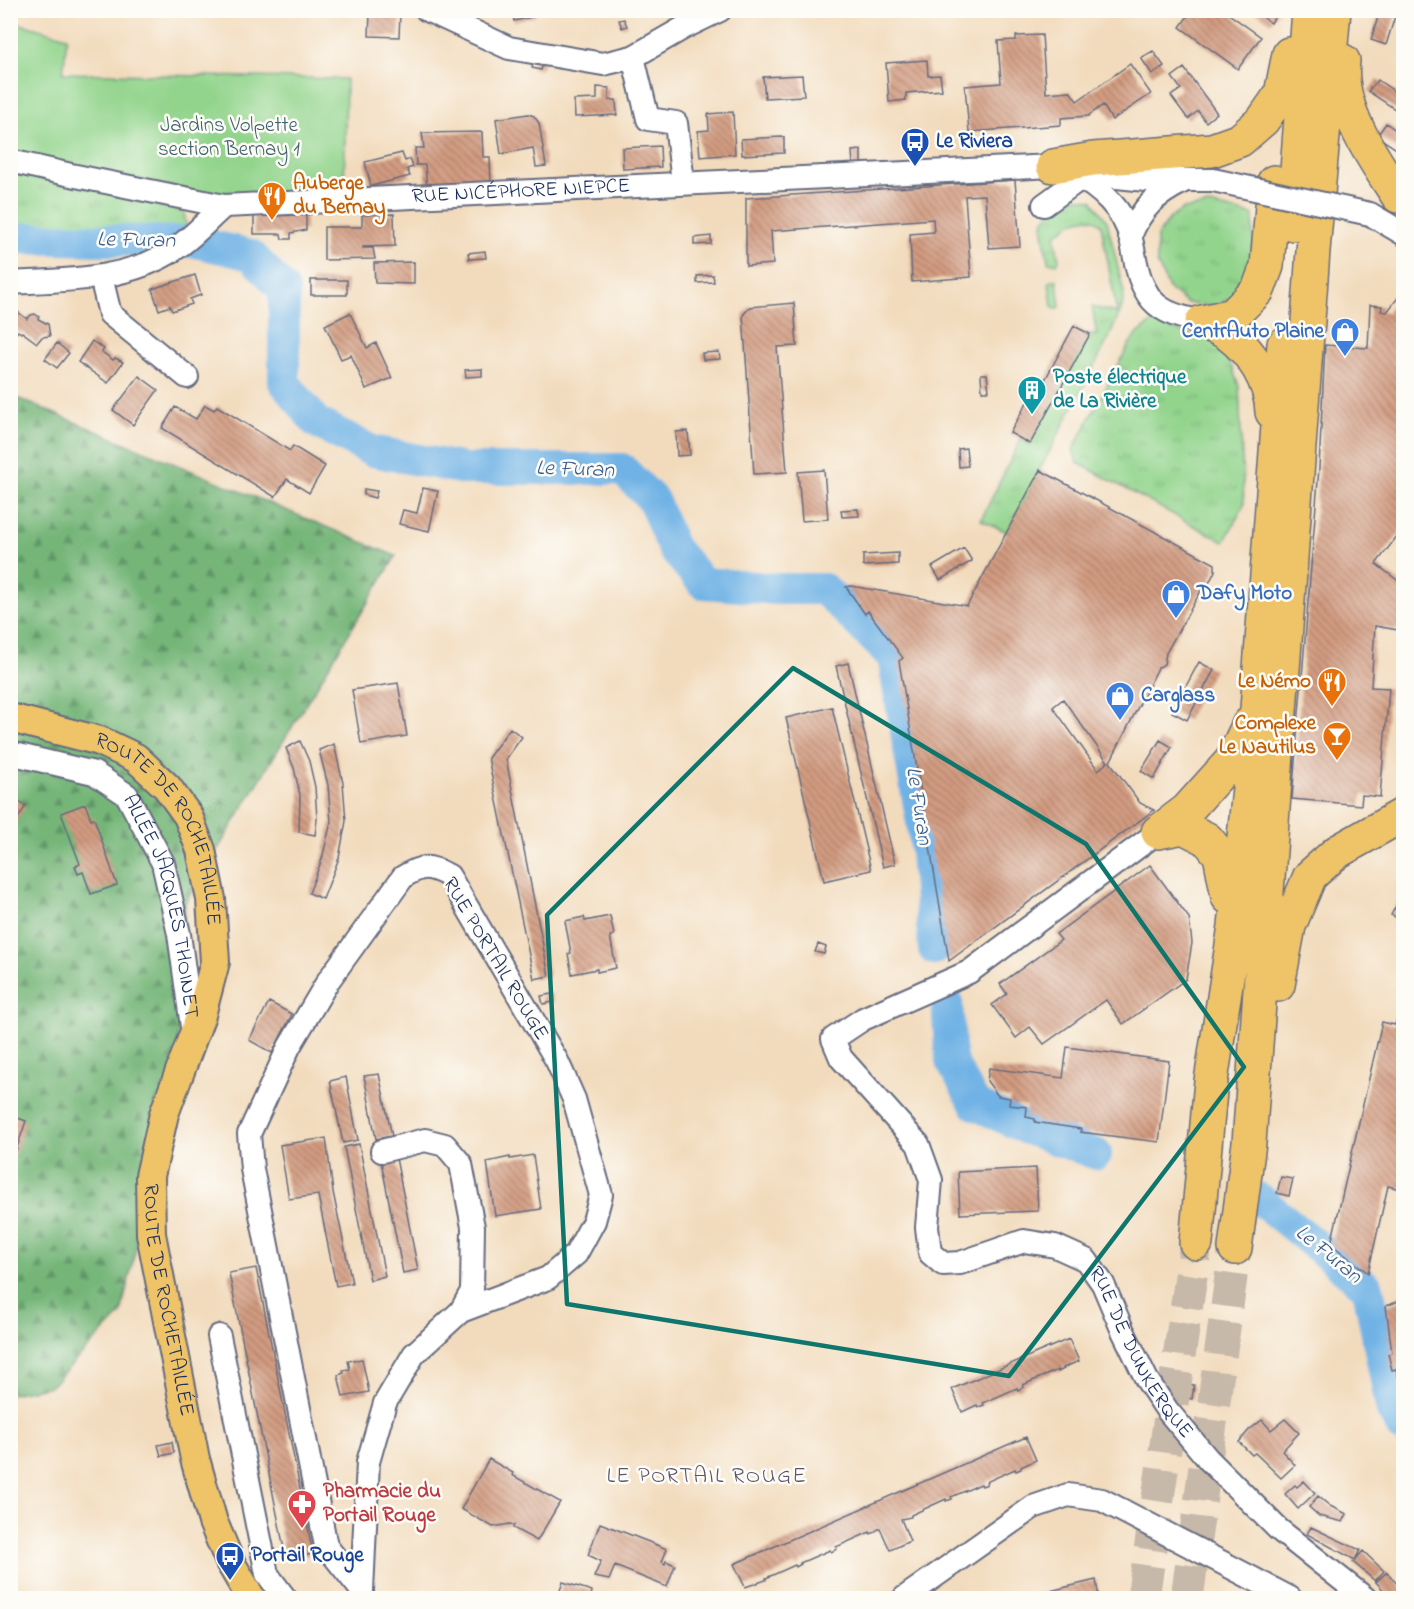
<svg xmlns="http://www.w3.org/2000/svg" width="1414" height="1609" font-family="'Indie Flower',sans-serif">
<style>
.grass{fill:url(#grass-tufts);stroke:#568275;stroke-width:1.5}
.forest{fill:url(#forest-firs);stroke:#48726b;stroke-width:1.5}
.garden{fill:#92d48c;stroke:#568275;stroke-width:1.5}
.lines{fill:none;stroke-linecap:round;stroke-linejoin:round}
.river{stroke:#70b2e5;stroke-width:32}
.building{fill:url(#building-back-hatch);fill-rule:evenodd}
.highway-tunnel{stroke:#c7b9aa;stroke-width:33;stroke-dasharray:33 16;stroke-linecap:butt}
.minor-casing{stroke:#666b7f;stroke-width:26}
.major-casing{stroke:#666b7f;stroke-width:32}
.highway-casing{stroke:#666b7f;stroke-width:36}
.minor{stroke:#fff;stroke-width:22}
.major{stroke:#efc469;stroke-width:28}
.highway{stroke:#efc469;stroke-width:33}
.minor-bridge-casing{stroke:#666b7f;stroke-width:26;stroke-linecap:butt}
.minor-bridge{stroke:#fff;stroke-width:22}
.marked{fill:none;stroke:#0f766e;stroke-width:4.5;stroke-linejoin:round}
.labels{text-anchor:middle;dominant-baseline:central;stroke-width:5;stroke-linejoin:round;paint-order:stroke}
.park-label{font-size:21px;fill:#3f616c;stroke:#fdfcf7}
.transit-label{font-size:21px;font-weight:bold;fill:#164399;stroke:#fdfcf7;text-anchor:start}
.food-label{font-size:21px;font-weight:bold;fill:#c56008;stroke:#fdfcf7;text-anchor:end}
.street-label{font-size:21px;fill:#1b2f5e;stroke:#fdfcf7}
.shop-label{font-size:21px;font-weight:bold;fill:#366cbe;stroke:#fdfcf7;text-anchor:start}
.culture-label{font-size:21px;font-weight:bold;fill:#0d838f;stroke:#fdfcf7;text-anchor:start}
.health-label{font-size:21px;font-weight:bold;fill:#be3a42;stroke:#fdfcf7;text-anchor:start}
.water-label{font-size:22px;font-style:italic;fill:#395d8d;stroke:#fdfcf7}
.neighbourhood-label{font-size:22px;letter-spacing:1.5px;fill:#5b556a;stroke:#fdfcf7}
</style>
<defs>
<pattern id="grass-tufts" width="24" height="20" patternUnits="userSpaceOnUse" patternTransform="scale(1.5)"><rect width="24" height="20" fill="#92d48c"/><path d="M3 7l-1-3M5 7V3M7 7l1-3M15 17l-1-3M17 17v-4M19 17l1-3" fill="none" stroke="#7db67b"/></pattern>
<pattern id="forest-firs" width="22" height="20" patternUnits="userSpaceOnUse" patternTransform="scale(1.5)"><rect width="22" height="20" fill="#75b678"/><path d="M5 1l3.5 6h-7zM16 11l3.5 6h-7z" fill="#5f9466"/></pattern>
<pattern id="building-back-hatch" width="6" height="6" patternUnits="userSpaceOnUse" patternTransform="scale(1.5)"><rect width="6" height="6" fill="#d29b80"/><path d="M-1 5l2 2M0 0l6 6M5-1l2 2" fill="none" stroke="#aa7f6c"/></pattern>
</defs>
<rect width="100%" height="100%" fill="#fdfcf7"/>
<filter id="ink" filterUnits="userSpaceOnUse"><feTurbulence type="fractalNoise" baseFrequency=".0167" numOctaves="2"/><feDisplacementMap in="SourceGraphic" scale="12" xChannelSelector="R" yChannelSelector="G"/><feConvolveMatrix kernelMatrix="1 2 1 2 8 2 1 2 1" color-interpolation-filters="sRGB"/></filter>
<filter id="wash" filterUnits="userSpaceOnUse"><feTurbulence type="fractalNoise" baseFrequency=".008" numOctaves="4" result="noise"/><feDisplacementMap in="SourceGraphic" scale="24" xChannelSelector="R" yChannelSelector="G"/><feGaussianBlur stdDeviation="1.35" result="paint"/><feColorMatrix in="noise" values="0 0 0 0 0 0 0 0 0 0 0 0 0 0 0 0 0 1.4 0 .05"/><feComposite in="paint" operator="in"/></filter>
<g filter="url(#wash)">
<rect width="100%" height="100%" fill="#f2dbbd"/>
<path class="grass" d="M10 167 184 212 186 224 179 231 104 233 11 232Z
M1075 197 1092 200 1107 221 1124 293 1122 307 1109 338 1007 532 981 520 1021 439 1029 444 1090 334 1097 335 1092 307 1117 313 1101 225C1089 209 1066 225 1055 236L1059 260 1057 264 1048 262C1042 221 1033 217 1075 197Z
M1209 205 1253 215 1254 263 1236 295 1213 307 1187 303 1169 289 1157 263V236L1170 218 1184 209Z
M1053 280H1057L1060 307 1056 309 1052 306 1049 283Z
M1153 322 1187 334 1212 338 1227 355 1239 386 1244 505 1224 542 1078 463 1073 450 1130 343 1137 334Z"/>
<path class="forest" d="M10 395 396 556 185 903 177 1066 121 1314 51 1386 11 1394Z"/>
<path class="garden" d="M10 21 67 37 63 73 346 79 344 194 226 199 11 152Z"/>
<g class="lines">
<path class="river" d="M10 238 195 242 251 255 284 290V382L316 422 372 451 465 469H622L653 500 673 548 703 583 777 589H824L893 657 925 840 934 949
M947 1001 951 1061 975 1104 1027 1129 1096 1154
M1258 1198 1368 1288 1392 1411 1404 1429"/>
</g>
<g id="blocks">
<path class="building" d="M512 10H535L536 16 514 21Z
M1192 10H1223L1261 37 1238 69 1180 27Z
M1253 10H1279L1271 23Z
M1380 10H1397L1386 45 1371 40Z
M370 13 400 14 399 37 369 36Z
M624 19 627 26 622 28 619 20Z
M1042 35 1046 93 1070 91 1077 101 1130 64 1151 94 1112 120 1103 105 1088 116 1061 118V125L969 132 965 86 1001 83 998 41 1016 40V36Z
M1153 51 1164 66 1152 74 1141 58Z
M534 58 544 60 541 70 532 68Z
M927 60 928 76 940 75 942 90 906 93V100L889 102 886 63Z
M1184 68 1217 113 1206 122 1198 111 1188 119 1171 96 1181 89 1172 77Z
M802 75 804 96 765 98 763 77Z
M1378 80 1404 98V115L1368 91Z
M597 87 609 88V100H616L617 115 575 117 574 100 597 99Z
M733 112 735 154 700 157 698 131 709 130 708 114Z
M528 114 534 116 539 123 546 166 536 167 533 148 501 154 496 119Z
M1386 123 1404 136V154L1377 136Z
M482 132 483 157H490L491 187 427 189 425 165H416L415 148H424L422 133Z
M784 137V153L742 155 741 139Z
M660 146 661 167 623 169 622 148Z
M861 150V165L853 166 852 151Z
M402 153 405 161 410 159 413 167 407 169 410 176 371 186 365 162Z
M1015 180 1020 246 989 248 985 195 965 196 971 277 912 282 910 234 934 232 933 219 771 231 773 264 746 266V198Z
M394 214 395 246 363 247V248H373L375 259 324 260V227H362V215Z
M306 215V230L291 233V239H282L281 234H254V216Z
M711 236V244L694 245V238Z
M485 251 486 258 469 259 468 253Z
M414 262V284L375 283 374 263Z
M195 275 201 295 190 299 192 304 172 311 170 306 159 310 152 289Z
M713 275 714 282 697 283V276Z
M311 280H347V295H311Z
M1404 290V527L1376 564 1404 585V631L1375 626 1371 687 1389 688 1380 797 1362 795 1361 805 1292 799 1319 468 1325 345 1368 348 1370 305 1382 306 1381 311 1387 312Z
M794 303 797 346 777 347 787 472 754 474 743 315 750 307Z
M10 306 27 319 31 315 35 314 39 317 38 319 48 324 50 336 42 337 37 343 22 332 21 333 18 331 13 337 10 335Z
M350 313 367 348 376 343 392 378 366 389 351 355 341 359 325 325Z
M1074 326 1090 334 1030 444 1010 433 1035 388 1039 391Z
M92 341 104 349 102 352 113 360 115 358 123 362 108 383 78 362Z
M57 343 69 353 57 368 45 359Z
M719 352 720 359 703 360 702 353Z
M482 369V376L466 377 465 370Z
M981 374H987L989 391H982Z
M139 376 158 390 133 425 113 410Z
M205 405 214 410 217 406 290 451 293 446 325 466 309 493 287 479 275 497 162 428 175 407 196 419Z
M688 431 690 455 677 456 676 432Z
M966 448 968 466 959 467 958 449Z
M824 470 828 519 802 521 798 472Z
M1040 470 1215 564V571L1207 587H1203L1166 653 1164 664 1158 668 1110 762 1140 803 1154 810 949 961 899 661 903 658 868 611 865 614 846 587 851 586 967 606ZM1063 699 1108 762 1098 770 1053 707Z
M423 488 438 491 429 531 399 524 403 510 417 513Z
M364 489 377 491 375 498 364 495Z
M858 509 859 516 842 517 841 510Z
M964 548 972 561 940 580 932 567Z
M898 553V564L863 566V555Z
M1199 662 1214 670 1187 720 1172 712Z
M848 663 895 864 883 867 836 666Z
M398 683 407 736 361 744 352 690Z
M832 707 871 870 824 881 786 718Z
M510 728 522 737 506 759 549 976 534 979 488 758Z
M1160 740 1172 747 1154 779 1141 771Z
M300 741 309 761 315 787 317 819 315 835 299 832 300 795 294 768 286 748Z
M334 744 343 783 346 821 339 858 323 899 309 893 322 859 331 822 328 785 319 750Z
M10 796 26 806 15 823 10 820Z
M85 804 91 819 94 818 117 885 91 894 83 872 78 874 75 866 80 864 61 813Z
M1150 865 1189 918 1192 943 1186 979 1123 1024 1106 1000 1044 1044 1030 1027 1016 1038 992 1005 1007 994 1000 984 1061 940 1056 934Z
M1404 891V921L1391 915Z
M610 916 614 935 610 936 616 968 597 972V969L572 974 568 954 571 953 565 921 584 917 585 921Z
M818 944 826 947 824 954 815 952Z
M552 994 553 1002 543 1004 541 996Z
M1403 996 1404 1051 1401 1059H1404V1190L1388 1186 1368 1273 1331 1244 1382 1022 1395 1025Z
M269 1002 292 1014 272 1053 249 1040Z
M1067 1047 1169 1061 1159 1142 1080 1132 1081 1129 1035 1122V1119L1026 1117 1027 1107 1009 1105 1010 1098 998 1096 987 1081 989 1068 1063 1078Z
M379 1074 392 1136 376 1139 364 1076Z
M346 1077 358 1140 343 1143 330 1081Z
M10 1115 26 1121 11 1165H10Z
M326 1138 333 1192 352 1283 336 1286 318 1195 289 1199 280 1145Z
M359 1144 385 1276 370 1280 344 1147Z
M533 1155 541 1209 495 1216 487 1162 510 1157V1159Z
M396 1158 418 1270 403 1273 381 1161Z
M1036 1168 1038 1211 960 1214 958 1172Z
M1281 1177 1293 1179 1289 1196 1277 1193Z
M256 1268 313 1554 286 1559 229 1273Z
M1404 1299V1395H1403L1396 1369 1392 1370 1388 1354 1392 1353 1386 1306Z
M1069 1339 1079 1361 1063 1368 1064 1369 1058 1372V1370L1023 1385 1024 1387 1018 1390 1017 1388 983 1403 984 1405 978 1407 977 1405 962 1412 952 1389Z
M362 1359 369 1392 343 1397 338 1375 344 1373 343 1370 350 1369 348 1361Z
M1187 1384 1194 1385 1192 1399 1186 1398Z
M1285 1419 1299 1433 1282 1451 1295 1465 1281 1478 1255 1453 1252 1455 1239 1442 1249 1430 1262 1420 1271 1430Z
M1026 1437 1036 1460 1021 1467V1469L1016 1471 1015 1469 986 1482 987 1484 982 1486 981 1484 951 1497 952 1499 946 1501V1499L911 1515V1517L901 1519 910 1541 890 1550 880 1528 871 1534 870 1532 836 1547 837 1549 831 1552 830 1550 800 1563 801 1564 796 1567 795 1565 766 1578V1580L745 1587 734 1564Z
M172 1442 174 1453 161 1456 158 1445Z
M489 1459 513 1473 512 1475 560 1502 537 1541 513 1528 514 1525 510 1524 493 1527 461 1509Z
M1304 1481 1315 1493 1298 1509 1285 1494 1295 1485 1297 1487Z
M1318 1496 1330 1506 1347 1514 1343 1522 1319 1516 1309 1507Z
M600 1523 667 1549 662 1562 665 1564 666 1561 675 1565 667 1587 615 1566 609 1580 594 1577 601 1561 588 1555Z
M1311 1527 1360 1550 1355 1560 1307 1534Z
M1363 1551 1384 1571 1375 1581 1353 1562Z
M1387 1572 1404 1592V1598H1391L1376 1582Z
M1096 1580 1099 1598H1021Z
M563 1582 592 1591 591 1598H563L558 1596Z"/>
</g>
</g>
<g filter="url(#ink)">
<use href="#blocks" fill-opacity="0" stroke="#666b7f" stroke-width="1.5"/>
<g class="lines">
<path class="highway-tunnel" d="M1143 1598 1196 1243
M1187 1598 1235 1248"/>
<g class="minor-casing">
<g id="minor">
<path d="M427 10 509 48 603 64 633 57 685 27 720 10"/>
<path d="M633 57 648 119 676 123 683 183"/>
<path id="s1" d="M10 161 71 175 224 206 1053 166 1097 175 1146 180H1213"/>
<path d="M1074 175C1100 187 1124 210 1131 239 1136 260 1137 282 1152 300 1164 314 1184 318 1202 322"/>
<path d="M1044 205 1081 178"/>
<path d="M1370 214 1404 234"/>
<path d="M1130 236C1142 207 1156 195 1184 181"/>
<path d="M101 277 110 314 187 377"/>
<path d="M10 283C65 280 128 281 175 249 193 237 208 220 224 206"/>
<path id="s2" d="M10 753 94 773 127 795 163 863 179 934 193 1034"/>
<path id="s3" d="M1158 832 969 972 863 1019 833 1039 841 1058 918 1144 931 1180 927 1227 930 1253 943 1264 960 1263 1024 1241 1055 1246 1086 1260 1103 1284 1122 1329 1147 1380 1167 1410 1208 1459 1278 1529 1365 1598"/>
<path d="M382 1151 425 1140 445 1145 461 1164 473 1227 472 1291 461 1311"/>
<path d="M219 1336 267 1574 285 1598"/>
<path d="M361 1598 362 1591 368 1462 385 1403 414 1354 461 1311 548 1278 576 1254 594 1221 601 1195 574 1099 557 1061 449 876C429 865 422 865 403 877L328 981 289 1047 249 1134 252 1169 326 1546 362 1591"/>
<path d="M904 1598 1033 1507 1068 1495 1102 1500 1290 1598"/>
</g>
</g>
<g class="major-casing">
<g id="major">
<path id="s4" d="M10 718 100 741 136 758 167 787 188 816 201 850 211 899 215 962 201 1015 164 1114 150 1176 151 1234 195 1459 213 1522 230 1562 251 1598"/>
</g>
</g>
<g class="highway-casing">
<path id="highway" d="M1343 61C1338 109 1373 158 1398 196
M1053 166 1093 159 1212 150 1240 140 1263 120 1281 94 1289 54
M1293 224 1309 10
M1202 322 1233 315 1258 290 1267 266 1274 182
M1202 322C1210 326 1221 329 1228 334 1252 352 1271 382 1272 412
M1158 832 1187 810 1232 760 1249 724
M1158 832 1183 827 1207 839 1220 855 1228 897
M1278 985 1289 926 1310 876 1337 852 1404 814
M1196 1243 1211 1081 1235 926 1257 709 1284 344
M1235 1248 1249 1143 1313 251 1334 10"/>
</g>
<use href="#minor" class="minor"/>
<use href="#major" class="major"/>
<use href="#highway" class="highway"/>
<g class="minor-bridge-casing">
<path id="minor-bridge" d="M1213 180 1370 214"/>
</g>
<use href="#minor-bridge" class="minor-bridge"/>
</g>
</g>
<path class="marked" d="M793 668 1086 844 1244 1067 1009 1376 567 1304 547 915Z"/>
<defs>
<g id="bus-pin" transform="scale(1.5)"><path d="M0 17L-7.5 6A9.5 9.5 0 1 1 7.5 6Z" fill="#1a4fb4" stroke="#fdfcf7"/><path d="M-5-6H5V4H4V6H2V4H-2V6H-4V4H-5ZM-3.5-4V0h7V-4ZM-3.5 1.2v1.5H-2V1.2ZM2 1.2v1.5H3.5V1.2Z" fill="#fff"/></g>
<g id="restaurant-pin" transform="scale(1.5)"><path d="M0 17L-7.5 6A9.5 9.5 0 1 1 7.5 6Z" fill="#e8710a" stroke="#fdfcf7"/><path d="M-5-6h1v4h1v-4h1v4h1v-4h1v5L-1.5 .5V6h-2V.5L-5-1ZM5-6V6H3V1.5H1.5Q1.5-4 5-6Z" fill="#fff"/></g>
<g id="shop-pin" transform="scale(1.5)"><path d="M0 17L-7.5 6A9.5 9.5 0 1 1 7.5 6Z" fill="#3f7fe0" stroke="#fdfcf7"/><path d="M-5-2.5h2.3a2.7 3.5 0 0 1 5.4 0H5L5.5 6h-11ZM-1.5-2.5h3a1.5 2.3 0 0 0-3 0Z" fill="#fff"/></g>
<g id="building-pin" transform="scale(1.5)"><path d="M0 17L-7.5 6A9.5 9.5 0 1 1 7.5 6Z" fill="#0f9aa8" stroke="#fdfcf7"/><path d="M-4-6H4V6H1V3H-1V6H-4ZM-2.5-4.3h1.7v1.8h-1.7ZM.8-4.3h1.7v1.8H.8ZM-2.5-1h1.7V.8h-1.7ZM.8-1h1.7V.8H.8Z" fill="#fff"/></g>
<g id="bar-pin" transform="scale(1.5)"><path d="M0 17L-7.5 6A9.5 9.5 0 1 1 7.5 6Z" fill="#e8710a" stroke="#fdfcf7"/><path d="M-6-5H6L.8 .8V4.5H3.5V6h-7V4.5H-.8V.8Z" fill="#fff"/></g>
<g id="pharmacy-pin" transform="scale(1.5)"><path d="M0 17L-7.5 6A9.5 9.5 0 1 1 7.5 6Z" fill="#e0444e" stroke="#fdfcf7"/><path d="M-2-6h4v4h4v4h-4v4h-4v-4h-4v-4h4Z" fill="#fff"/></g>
</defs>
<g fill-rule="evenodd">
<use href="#bus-pin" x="915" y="142"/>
<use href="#restaurant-pin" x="272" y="196"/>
<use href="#shop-pin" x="1345" y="332"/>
<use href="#building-pin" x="1032" y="390"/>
<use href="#shop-pin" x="1176" y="594"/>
<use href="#restaurant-pin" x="1332" y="682"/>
<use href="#shop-pin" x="1120" y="696"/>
<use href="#bar-pin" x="1337" y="736"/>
<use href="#pharmacy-pin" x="302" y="1504"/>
<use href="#bus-pin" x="230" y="1556"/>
</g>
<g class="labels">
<g class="park-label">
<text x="229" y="126">Jardins Volpette<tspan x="229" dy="24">section Bernay 1</tspan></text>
</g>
<g class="transit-label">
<text x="936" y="142">Le Riviera</text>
<text x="251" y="1556">Portail Rouge</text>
</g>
<g class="food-label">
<text x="293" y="184" text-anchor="start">Auberge<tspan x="293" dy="24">du Bernay</tspan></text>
<text x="1311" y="682">Le Némo</text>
<text x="1316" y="724">Complexe<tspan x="1316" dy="24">Le Nautilus</tspan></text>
</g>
<g class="street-label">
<text stroke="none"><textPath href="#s1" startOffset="516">RUE NICÉPHORE NIEPCE</textPath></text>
<text stroke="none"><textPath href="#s4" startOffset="206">ROUTE DE ROCHETAILLÉE</textPath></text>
<text stroke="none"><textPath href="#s2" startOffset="244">ALLÉE JACQUES THOINET</textPath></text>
<text transform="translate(495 959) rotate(59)">RUE PORTAIL ROUGE</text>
<text stroke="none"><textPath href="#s4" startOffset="710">ROUTE DE ROCHETAILLÉE</textPath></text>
<text stroke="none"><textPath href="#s3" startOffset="910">RUE DE DUNKERQUE</textPath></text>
</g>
<g class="shop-label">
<text x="1324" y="332" text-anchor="end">CentrAuto Plaine</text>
<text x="1197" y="594">Dafy Moto</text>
<text x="1141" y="696">Carglass</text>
</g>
<g class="culture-label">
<text x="1053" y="378">Poste électrique<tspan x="1053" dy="24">de La Rivière</tspan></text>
</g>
<g class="health-label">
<text x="323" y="1492">Pharmacie du<tspan x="323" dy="24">Portail Rouge</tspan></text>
</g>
<g class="water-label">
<text transform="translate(136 241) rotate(1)">Le Furan</text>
<text transform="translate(575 470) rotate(2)">Le Furan</text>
<text transform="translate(918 806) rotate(81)">Le Furan</text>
<text transform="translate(1328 1255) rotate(39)">Le Furan</text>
</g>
<g class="neighbourhood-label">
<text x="707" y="1477">LE PORTAIL ROUGE</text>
</g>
</g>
<rect width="1414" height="1609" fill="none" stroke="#fdfcf7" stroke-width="36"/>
</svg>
